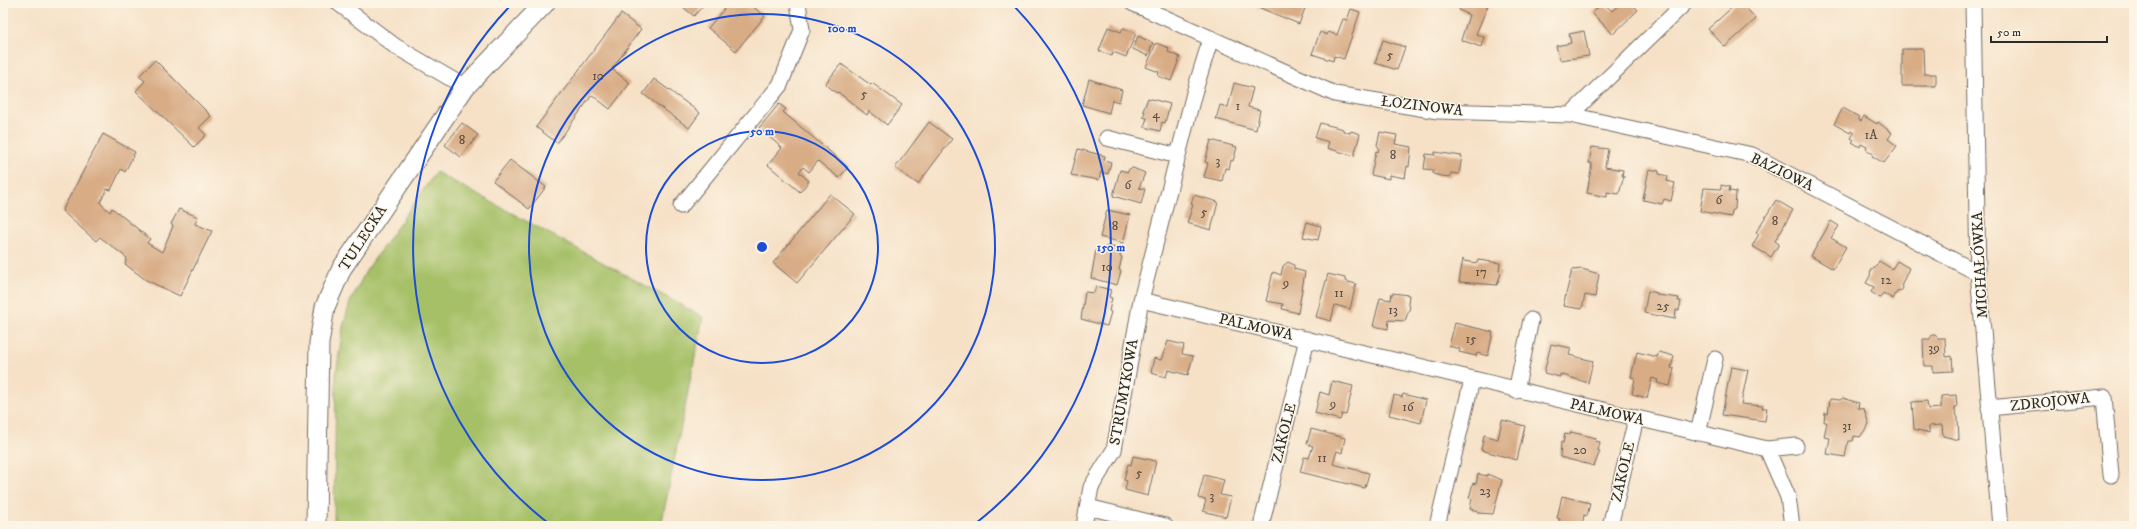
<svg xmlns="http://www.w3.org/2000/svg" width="2137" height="529" font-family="'IM FELL DW Pica',serif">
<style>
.green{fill:#a5c066;stroke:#687648}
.building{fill:#d8ac85}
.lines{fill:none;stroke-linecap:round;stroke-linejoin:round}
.minor-casing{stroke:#726b62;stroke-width:17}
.tertiary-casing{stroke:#726b62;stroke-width:21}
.minor{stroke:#fff;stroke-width:15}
.tertiary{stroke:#fff;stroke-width:19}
.ring{fill:none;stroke:#1d4ed8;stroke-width:2}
.labels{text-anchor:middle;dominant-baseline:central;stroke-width:3;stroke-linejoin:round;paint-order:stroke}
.number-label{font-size:13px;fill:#564b42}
.street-label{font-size:15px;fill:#2b2b2b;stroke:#fcf5e5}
.centre{fill:#1d4ed8;stroke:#fcf5e5;stroke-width:2}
.ring-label{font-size:12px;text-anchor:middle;font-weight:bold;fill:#1d4ed8;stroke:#fcf5e5;stroke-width:3;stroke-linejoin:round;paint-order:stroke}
</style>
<rect width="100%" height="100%" fill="#fcf5e5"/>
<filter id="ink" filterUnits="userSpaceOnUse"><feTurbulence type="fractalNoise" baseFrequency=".025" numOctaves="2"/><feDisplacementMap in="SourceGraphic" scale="8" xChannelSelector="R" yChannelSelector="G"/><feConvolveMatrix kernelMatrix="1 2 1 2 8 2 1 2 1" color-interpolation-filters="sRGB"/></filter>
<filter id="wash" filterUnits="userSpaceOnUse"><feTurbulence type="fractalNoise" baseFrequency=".012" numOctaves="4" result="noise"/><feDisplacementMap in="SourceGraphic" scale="16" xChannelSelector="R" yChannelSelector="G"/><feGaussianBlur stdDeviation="0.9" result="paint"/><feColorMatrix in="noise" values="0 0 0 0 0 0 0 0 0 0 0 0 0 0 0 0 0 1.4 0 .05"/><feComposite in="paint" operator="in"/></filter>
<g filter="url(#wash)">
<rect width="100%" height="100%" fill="#f6e1c7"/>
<path class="green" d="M436 172 703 317 661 526H334L336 375 343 327 350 302 366 271Z"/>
<g id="blocks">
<path class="building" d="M678 3H705L694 16Z
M729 3H748L765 16 736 51 708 28Z
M1248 3H1307L1299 24Z
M1461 3H1489L1476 34 1484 37 1481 47 1461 40 1469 15 1459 10Z
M1603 3 1612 11 1621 3H1631L1638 10 1613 34 1592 13Z
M1737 3H1742L1756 19 1725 47 1708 29Z
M1351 9 1360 12 1344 59 1334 56 1333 61 1312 54 1320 32 1327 35 1328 32 1337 35 1343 19 1347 20Z
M621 14 641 29 612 69 630 83 610 109 592 95 557 143 536 127Z
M1108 27 1121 32 1123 28 1136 33 1126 57 1113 52 1112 56 1099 51Z
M1584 31 1589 56 1560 60 1556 46 1571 43 1569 34Z
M1138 36 1153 43 1148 56 1133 49Z
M1383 40 1405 47 1397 70 1375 63Z
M1156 43 1169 48 1168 52 1180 57 1171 81 1158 76 1159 72 1146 67Z
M1902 49H1923L1924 74H1936V86H1902Z
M155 60 211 116 199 128 206 135 194 147 136 91 145 81 139 76Z
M841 64 871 85 872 83 902 105 887 125 869 111 867 115 838 92 837 93 825 84Z
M654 79 700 113 689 128 643 94Z
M1089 79 1122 90 1119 102 1112 100 1109 113 1082 105Z
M1234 83 1253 88 1248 107 1260 110 1256 130 1216 119 1220 105 1228 107Z
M1148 98 1170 104 1165 123 1162 122 1160 131 1144 127 1147 118 1143 117 1145 112 1143 111Z
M779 104 786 109 783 112 848 167 839 178 818 161 809 172 803 167 799 172 809 181 800 192 768 165 782 148 759 128Z
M1843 108 1859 117 1858 119 1861 121 1864 116 1877 124 1878 122 1892 133 1888 139 1897 146 1884 163 1872 156 1873 154 1866 149 1867 147 1861 144 1860 147 1852 142 1854 140 1851 138 1854 133 1851 131 1850 133 1834 124Z
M929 122 952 139 918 184 895 168Z
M462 123 478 135 461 157 445 145Z
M1320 123 1343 129V131L1350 133 1351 131 1360 134 1354 156 1327 148 1329 142 1315 138Z
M1380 132 1397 135 1395 144 1411 147 1409 167 1407 166 1405 178 1389 175V179L1371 175 1376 151 1378 152 1379 148 1377 145Z
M103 134 135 152 125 172 121 169 111 190 107 189 100 203 110 212 112 208 150 239 147 243 162 252 173 226 171 224 179 209 198 217 195 224 212 231 180 296 146 280 125 264 127 258 100 237 96 241 62 211Z
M1211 140 1237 147 1233 161 1231 160 1229 169 1225 168 1222 181 1204 177 1208 163 1205 162Z
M1592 147 1608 149 1605 167 1623 170 1622 176H1624L1619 194 1607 192V197L1587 193 1592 163H1589Z
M1078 149 1105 156 1104 160 1111 162 1108 174 1101 172 1099 180 1071 175Z
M1435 152 1462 156 1459 174 1451 173 1450 177 1441 176 1433 174V170L1424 169 1426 154 1435 155Z
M510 160 546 187 529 209 493 181Z
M1133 168 1145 173 1139 188 1145 189 1141 204 1113 196 1120 170 1128 172 1129 169Z
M1649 169 1659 171V174L1668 176 1667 181 1675 183 1671 201 1664 199 1662 204 1643 200Z
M1721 185 1730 187 1729 191 1736 192 1735 209 1732 211 1731 217 1700 211 1704 188 1721 189Z
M830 194 855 214 797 283 773 263Z
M1194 195 1218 202 1211 230 1187 223 1193 205 1191 204Z
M1776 200 1793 210 1775 241 1779 244 1771 257 1752 246 1759 234 1756 232Z
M1107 210 1130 215 1123 243 1100 237Z
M1831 221 1839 226 1831 238 1846 247 1833 269 1811 256Z
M1307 222 1321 226 1318 240 1303 237Z
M1107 246 1121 249 1120 256 1122 257 1119 270 1121 271 1117 285 1091 278 1096 250 1105 252Z
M1463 259 1464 261 1477 263 1478 260 1500 263 1499 271 1501 273 1497 285 1459 282Z
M1879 261 1892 269 1897 261 1909 268 1902 284 1903 288 1901 291 1897 292 1893 299 1883 293 1880 298 1871 292 1874 287 1866 283 1870 276 1871 269 1875 268Z
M1288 262 1294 265V269L1305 272 1298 313 1282 309 1283 304 1266 301 1273 272 1281 275 1283 266Z
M1582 269 1599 274 1595 297 1585 295 1582 309 1563 306 1572 270Z
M1328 274 1345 278V281L1356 284 1350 309 1335 305 1331 321 1316 317Z
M1096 286 1111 290 1109 297 1112 298 1109 311 1111 312 1107 326 1081 319 1085 292 1094 293Z
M1648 291 1657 293V295L1679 298 1678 301H1681L1679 310H1676L1675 319 1644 313Z
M1392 293 1409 295 1408 304 1410 307 1405 321 1389 320 1388 329 1373 326 1380 298 1391 300Z
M1455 323 1493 332 1488 356 1477 353 1476 356 1459 352 1460 349 1449 346Z
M1932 335H1935L1938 338H1945L1946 357 1952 356 1953 371 1933 372V366H1924L1923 339H1930Z
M1168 341 1184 345 1182 354 1193 356 1188 375 1168 370 1166 377 1151 373 1154 358 1161 360Z
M1551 344 1571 348 1569 355 1593 361 1588 383 1560 374V377L1544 373Z
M1637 352 1657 357 1659 352 1674 356 1671 368 1674 369 1670 386 1657 383 1658 380 1652 378 1647 398 1632 394 1635 378 1631 377Z
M1731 367 1748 370 1741 404 1763 406 1762 408H1767L1765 421 1722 415Z
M1332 381 1353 386 1346 415 1342 414 1340 420 1315 413 1320 392 1329 395Z
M1403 394 1426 400 1421 423 1389 415 1394 395 1402 397Z
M1956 395 1957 407H1955V411L1958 418 1959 440 1943 436 1942 425 1929 426V433L1914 429 1912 402 1927 401 1928 409 1941 408V396Z
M1843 398 1859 403 1858 408 1864 409 1869 424 1860 437 1854 436 1853 441H1848L1845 457 1827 454 1830 438 1824 437 1827 422H1824L1825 413 1828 414 1830 399 1840 400Z
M1502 420 1525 426 1517 460 1481 450 1484 435 1498 439Z
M1311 429 1345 438 1342 453 1337 451 1333 464 1369 473 1365 488 1300 472 1304 457 1309 458 1313 446 1307 444Z
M1571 432 1596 438 1595 441 1600 442 1598 451H1600L1594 466 1560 457 1561 442 1563 443 1565 434 1570 435Z
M1133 456 1156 461 1148 496 1125 490 1127 481 1124 480 1128 464 1131 465Z
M1478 474 1487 476V474L1502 480 1493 514 1478 513V511L1470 509 1472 499 1469 498 1473 483 1476 484Z
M1204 475 1224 480 1220 495 1231 497 1226 517 1203 511 1206 500 1198 498Z
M1562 496 1590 503 1587 516 1584 515 1582 526H1558L1560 519 1557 518Z"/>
</g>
</g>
<g filter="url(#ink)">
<use href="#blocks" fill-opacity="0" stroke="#726b62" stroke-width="1"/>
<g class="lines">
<g class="minor-casing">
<path id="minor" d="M338 3 395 46 465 87
M1132 3 1335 94 1438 111 1570 115 1685 3
M1973 3 1978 273 2000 526
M1570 115 1752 155 1978 273
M1107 138 1178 156
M681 206 780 85 802 30 798 3
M1141 300 1767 449 1796 446
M1516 391 1531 320
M1989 408 2104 397 2111 475
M1698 433 1715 359
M1767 449 1788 497 1792 526
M1088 507 1165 526
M1084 526 1091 487 1114 450 1141 300 1194 93 1211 38
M1261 526 1307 339
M1437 526 1472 380
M1610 526 1636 419"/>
</g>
<g class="tertiary-casing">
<path id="tertiary" d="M316 526 319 343 325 307 342 268 465 87 545 3"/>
</g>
<use href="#minor" class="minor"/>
<use href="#tertiary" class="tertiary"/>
</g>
</g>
<g class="ring">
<circle cx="762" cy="247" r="116"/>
<circle cx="762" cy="247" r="233"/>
<path d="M552 526A349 349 0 0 1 511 5M1013 5A349 349 0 0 1 972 526"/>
</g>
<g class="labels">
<g class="number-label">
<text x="1390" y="55">5</text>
<text x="598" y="76">10</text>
<text x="864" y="94">5</text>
<text x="1238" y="106">1</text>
<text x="1156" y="114">4</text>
<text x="1871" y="135">1A</text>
<text x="462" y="140">8</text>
<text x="1393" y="155">8</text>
<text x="1218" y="161">3</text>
<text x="1128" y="185">6</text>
<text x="1719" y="200">6</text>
<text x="1204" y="212">5</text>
<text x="1775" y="221">8</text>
<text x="1115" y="226">8</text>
<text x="1107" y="267">10</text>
<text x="1481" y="272">17</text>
<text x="1886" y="280">12</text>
<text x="1286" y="283">9</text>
<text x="1339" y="293">11</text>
<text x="1663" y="306">25</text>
<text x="1393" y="310">13</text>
<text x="1471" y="339">15</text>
<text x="1934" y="348">39</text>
<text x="1333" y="404">9</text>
<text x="1408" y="407">16</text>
<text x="1847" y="426">31</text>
<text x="1580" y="450">20</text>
<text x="1322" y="458">11</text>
<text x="1139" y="473">5</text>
<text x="1485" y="491">23</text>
<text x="1212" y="496">3</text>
</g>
<g class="street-label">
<text transform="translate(1422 106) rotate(7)">ŁOZINOWA</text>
<text transform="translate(1782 172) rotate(26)">BAZIOWA</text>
<text transform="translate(363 238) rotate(-57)">TULECKA</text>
<text transform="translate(1980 265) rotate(-93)">MICHAŁÓWKA</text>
<text transform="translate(1256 327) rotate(13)">PALMOWA</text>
<text transform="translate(1124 392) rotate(-80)">STRUMYKOWA</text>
<text transform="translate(2050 402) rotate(-6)">ZDROJOWA</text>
<text transform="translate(1607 412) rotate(13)">PALMOWA</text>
<text transform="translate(1284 433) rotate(-76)">ZAKOLE</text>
<text transform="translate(1623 472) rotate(-77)">ZAKOLE</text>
</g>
</g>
<circle cx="762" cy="247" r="6" class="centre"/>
<g class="ring-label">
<text x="842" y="32">100 m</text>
<text x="762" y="135">50 m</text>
<text x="1111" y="251">150 m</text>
</g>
<rect width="2137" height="529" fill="none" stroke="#fcf5e5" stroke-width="16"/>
<path d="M1991 36v6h116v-6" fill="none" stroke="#2b2b2b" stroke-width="2"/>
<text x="1997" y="36" font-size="12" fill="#2b2b2b" stroke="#fcf5e5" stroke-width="3" paint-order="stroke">50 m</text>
</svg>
